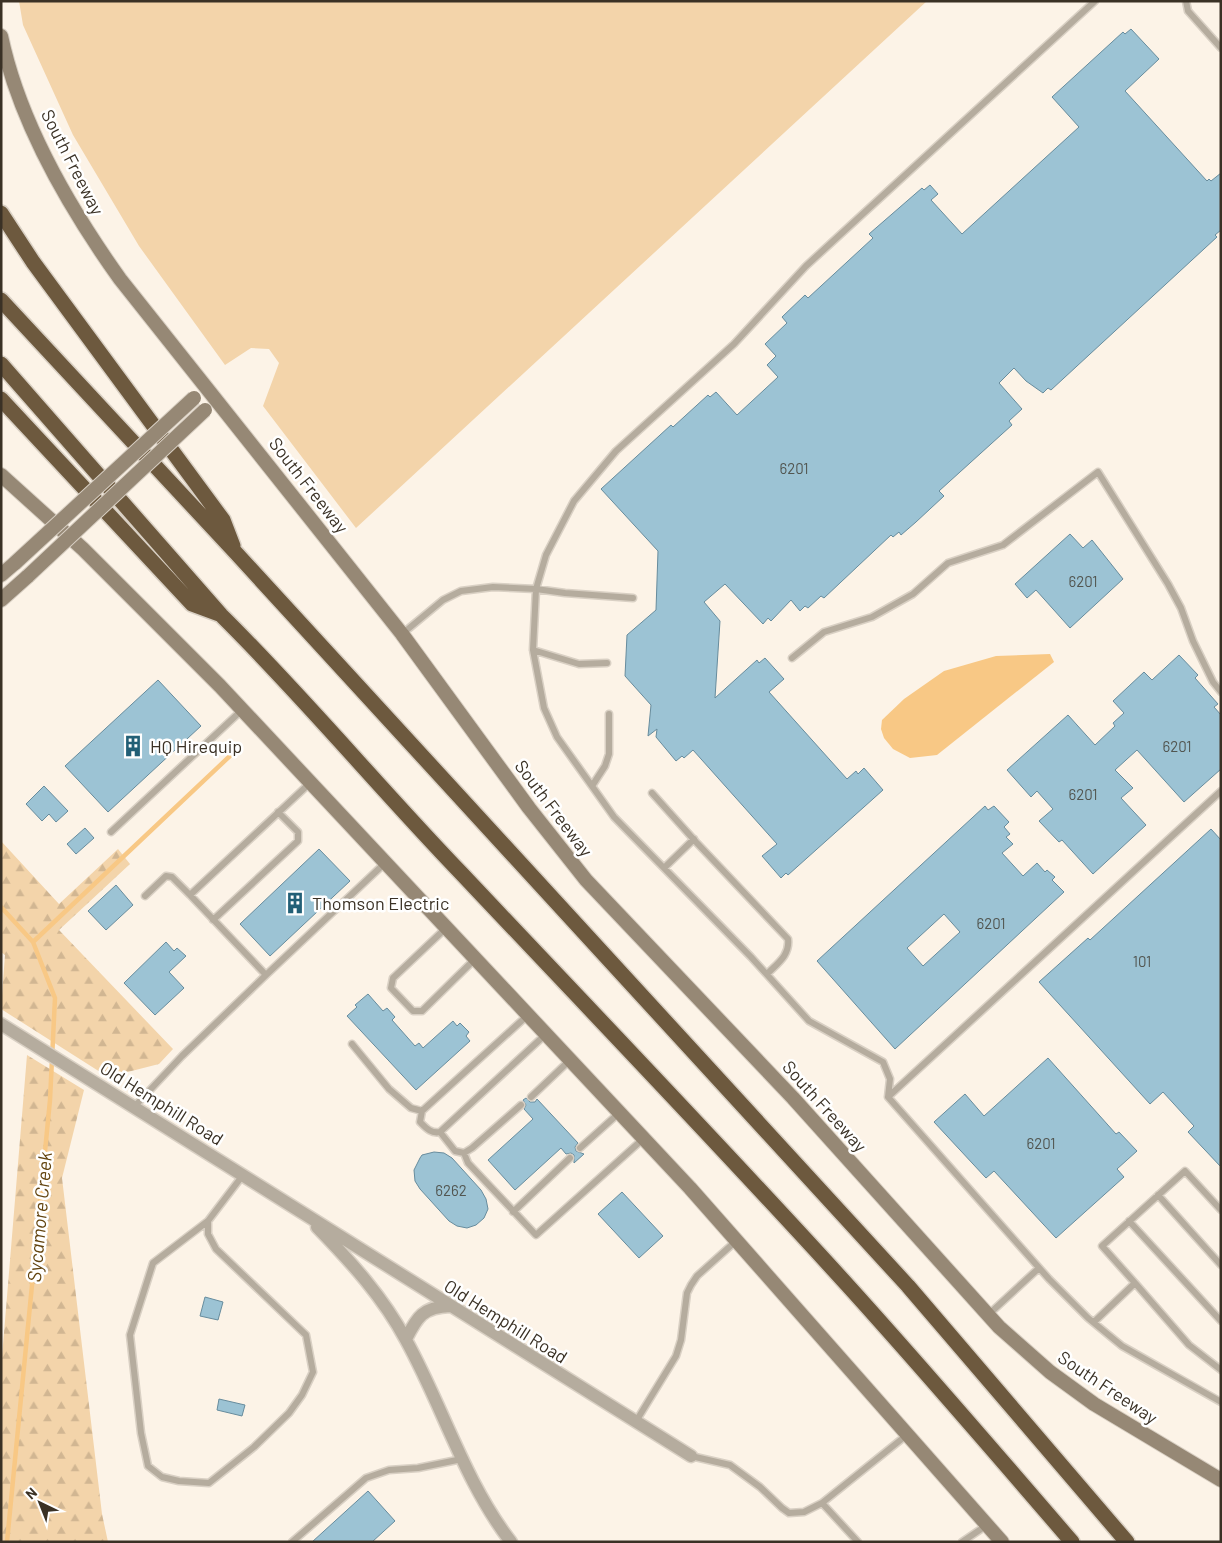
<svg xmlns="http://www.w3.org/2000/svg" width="1222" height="1543" font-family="Barlow,sans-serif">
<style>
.grass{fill:#f3d4aa}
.forest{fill:url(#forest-firs)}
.water{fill:#f8c885}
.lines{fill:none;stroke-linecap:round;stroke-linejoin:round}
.stream{stroke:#f8c885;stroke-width:4.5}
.building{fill:#9cc3d4;stroke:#678c9d;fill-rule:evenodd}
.service-casing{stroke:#d9d0c4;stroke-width:9}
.minor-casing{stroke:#d9d0c4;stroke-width:15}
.secondary-casing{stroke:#d9d0c4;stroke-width:16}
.motorway-casing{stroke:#d9d0c4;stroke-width:18}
.service{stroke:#b5ac9e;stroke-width:6}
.minor{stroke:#b5ac9e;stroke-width:12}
.secondary{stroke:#968875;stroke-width:14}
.motorway{stroke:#6d593e;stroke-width:15}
.secondary-bridge-casing{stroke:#d9d0c4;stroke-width:16;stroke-linecap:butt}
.secondary-bridge{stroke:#968875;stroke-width:14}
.labels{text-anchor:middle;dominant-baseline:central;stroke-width:5;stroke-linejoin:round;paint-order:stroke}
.number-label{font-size:15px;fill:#525651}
.street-label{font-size:18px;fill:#3a3125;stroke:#fff}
.poi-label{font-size:18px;fill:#3a3125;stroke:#fff;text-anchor:start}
.water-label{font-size:19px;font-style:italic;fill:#63440f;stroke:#fff}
</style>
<defs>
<pattern id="forest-firs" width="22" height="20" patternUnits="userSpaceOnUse" patternTransform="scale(1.25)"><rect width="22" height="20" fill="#f3d4aa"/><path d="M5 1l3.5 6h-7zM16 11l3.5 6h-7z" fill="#d1b692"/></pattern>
</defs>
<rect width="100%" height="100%" fill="#fcf3e7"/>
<path class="grass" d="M19 1H927L356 528 263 406 279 363 269 349 251 348 225 365 139 246 73 135 23 25Z"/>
<path class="forest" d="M1 841 59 904 118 849 130 864 59 930 173 1049 159 1064 108 1077 1 1009 5 955 1 952Z
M27 1055 84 1090 62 1178 102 1514 108 1542H1V1369Z"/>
<path class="water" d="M1050 654 1054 662 937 755 910 758 893 749 884 738 881 729 882 720 904 699 944 671 996 656Z"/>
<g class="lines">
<path class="stream" d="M1 907 33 942 55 998 50 1100 7 1542
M33 942 232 754"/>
</g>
<path class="building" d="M1131 29 1159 59 1125 91 1207 181 1209 179 1211 181 1221 173V230L1215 235 1217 237 1051 390 1048 388 1043 393 1026 381 1014 368 999 383 1022 409 1009 421 1012 425 939 491 944 496 916 522 901 535 899 532 893 537 891 535 824 598 821 596 808 608 805 606 800 611 791 600 771 621 768 618 763 624 725 584 704 602 720 621 715 698 757 660 759 663 765 658 784 679 769 692 847 779 856 771 858 774 864 768 883 790 788 875 786 873 781 878 762 856 777 844 693 750 684 758 682 756 676 761 656 737 657 729 648 736 651 705 625 676 627 635 656 610 658 551 601 489 671 425 673 427 708 395 710 397 716 392 737 415 778 377 767 365 776 356 765 344 787 323 782 317 805 295 808 298 873 238 869 234 922 188 924 190 930 185 938 194 931 200 962 234 1079 127 1052 97 1123 32 1125 34Z
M1070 534 1083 548 1092 540 1123 579 1070 628 1036 590 1027 598 1015 584Z
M1179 655 1198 675 1195 678 1218 704 1214 707 1221 715V769L1184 802 1137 750 1115 770 1133 788 1121 798 1146 825 1093 874 1062 840 1059 842 1039 821 1053 809 1037 791 1031 797 1007 770 1068 715 1095 745 1115 726 1113 723 1124 713 1113 701 1144 672 1152 680Z
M158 680 201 726 108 812 65 766Z
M44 786 68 811 56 822 49 814 42 821 26 804Z
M985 806 988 810 994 806 1009 822 1004 827 1010 834 1006 837 1013 844 1002 853 1023 876 1037 863 1045 872 1047 870 1055 877 1052 880 1064 892 895 1049 817 961ZM944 914 960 932 923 966 907 948Z
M85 828 94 838 76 854 67 844Z
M1211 829 1221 840V1167L1188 1132 1194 1126 1163 1092 1150 1104 1039 982 1088 938 1090 940Z
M319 849 350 881 270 956 240 924Z
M116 885 133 905 106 930 88 911Z
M166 942 174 951 177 948 186 956 169 972 184 988 155 1015 124 983Z
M368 994 383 1011 387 1008 395 1017 392 1020 415 1046 419 1043 423 1048 453 1021 457 1026 460 1023 469 1032 466 1036 470 1041 416 1090 347 1016 357 1007 355 1005Z
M1048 1058 1116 1134 1119 1132 1137 1151 1117 1169 1124 1177 1056 1238 994 1171 986 1178 934 1122 965 1094 984 1116Z
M526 1098 530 1102H535L537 1099 578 1143 575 1147 576 1151 584 1154 574 1163V1155L571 1153 566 1154 561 1148 515 1190 488 1160 533 1119 524 1109 526 1105 523 1100Z
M434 1152 444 1153 452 1158 481 1190 486 1199 488 1209 484 1218 476 1225 467 1228 457 1226 449 1221 420 1189 415 1181 414 1170 420 1158 422 1155Z
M622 1192 663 1236 639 1258 598 1214Z
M205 1297 223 1302 218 1320 200 1316Z
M219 1399 245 1405 242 1416 217 1410Z
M368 1491 395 1521 372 1542H312Z"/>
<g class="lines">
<g class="service-casing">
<path id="service" d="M1095 1 806 266 734 344 616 451 574 501 546 555 536 589 533 650 544 708 557 737 614 817 751 957 809 1021 883 1062 890 1079 888 1097 1049 1279 1088 1318 1122 1346 1221 1402
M1186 1 1188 11 1221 48
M402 634 443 600 461 591 493 587 536 589 565 593 633 598
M533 650 579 664 607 663
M792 658 824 632 872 617 913 594 948 563 1003 545 1098 472 1168 584 1181 608 1193 641 1213 682 1221 692
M310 783 190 895 266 975 385 863
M592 786 605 766 609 754V714
M652 793 696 842 788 939C790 955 778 963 767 974
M111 832 242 710
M664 868 694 839
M145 896 166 876 172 877 190 895
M213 920 298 841V832L278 812
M446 928 393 978 391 988 413 1011H422L475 959
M352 1044 389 1089 411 1108 422 1111
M531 1097 570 1060
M888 1097 1221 791
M521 1105 472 1148 464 1153 455 1151 440 1132 546 1034
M134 1107 182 1056 266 975
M440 1132C431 1134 426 1128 420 1122L422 1111 528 1015
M580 1148 619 1113
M464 1153 468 1163 536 1235 643 1139
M1158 1195 1221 1265
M513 1212 570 1158
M208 1221 153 1263 130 1335 141 1433 148 1466 162 1477 179 1481 209 1483 254 1447 289 1413 302 1395 313 1372 306 1335 216 1249 208 1234V1221L243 1175
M1129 1221 1221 1321
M1135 1283 1189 1345 1221 1370
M988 1315 1039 1268
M1094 1322 1135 1283 1102 1246 1185 1171 1221 1210
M635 1423 676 1356 681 1340 687 1293 691 1285 697 1276 736 1241
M691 1456 730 1465 760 1487 782 1508 789 1513 804 1512 822 1503
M292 1542 366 1478 389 1470 418 1468 462 1459
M858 1542 822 1503 908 1434
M962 1542 987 1525"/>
</g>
<g class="minor-casing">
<path id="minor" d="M1 1024 691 1456
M317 1227C351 1262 383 1297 406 1340 443 1407 464 1481 511 1542
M406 1339C417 1317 423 1307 450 1306"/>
</g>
<g class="secondary-casing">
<path id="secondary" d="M1 36C19 121 70 209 120 279L402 634 529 808 586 880 793 1098 999 1327 1050 1372 1094 1404 1221 1480
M1 475 83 549 220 686 690 1188 1002 1542
M1 575 15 563
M1 600 28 576"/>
</g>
<g class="motorway-casing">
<path id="motorway" d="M1 213 33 262 223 520 233 546
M1 300 237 554 908 1286 1127 1542
M1 364 221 615C305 698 380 789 462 874 592 1012 724 1149 851 1289 926 1372 999 1457 1072 1542
M1 399 192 604 219 614"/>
</g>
<use href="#service" class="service"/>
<use href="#minor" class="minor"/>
<use href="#secondary" class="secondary"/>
<use href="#motorway" class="motorway"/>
<g class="secondary-bridge-casing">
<path id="secondary-bridge" d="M15 563 194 398
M28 576 205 410"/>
</g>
<use href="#secondary-bridge" class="secondary-bridge"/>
</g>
<defs>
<g id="building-bare" transform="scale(1.725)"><path d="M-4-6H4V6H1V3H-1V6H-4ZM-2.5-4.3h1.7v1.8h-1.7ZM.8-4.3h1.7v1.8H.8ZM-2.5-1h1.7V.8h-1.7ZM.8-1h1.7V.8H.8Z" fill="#225f76" stroke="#fff" stroke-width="2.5" paint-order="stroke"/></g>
</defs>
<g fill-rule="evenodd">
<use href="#building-bare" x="133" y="746"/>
<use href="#building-bare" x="295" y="903"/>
</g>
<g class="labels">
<g class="number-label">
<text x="794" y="468">6201</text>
<text x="1083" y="581">6201</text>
<text x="1177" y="746">6201</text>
<text x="1083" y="794">6201</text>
<text x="991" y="923">6201</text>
<text x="1142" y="961">101</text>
<text x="1041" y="1143">6201</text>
<text x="451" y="1190">6262</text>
</g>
<g class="street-label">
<text transform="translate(73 162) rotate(63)">South Freeway</text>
<text transform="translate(309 485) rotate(52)">South Freeway</text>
<text transform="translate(554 808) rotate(53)">South Freeway</text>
<text transform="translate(162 1103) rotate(32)">Old Hemphill Road</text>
<text transform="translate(825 1106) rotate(48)">South Freeway</text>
<text transform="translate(506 1321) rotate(32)">Old Hemphill Road</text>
<text transform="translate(1108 1387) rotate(34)">South Freeway</text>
</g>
<g class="poi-label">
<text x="150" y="746">HQ Hirequip</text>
<text x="312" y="903">Thomson Electric</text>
</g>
<g class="water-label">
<text transform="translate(39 1217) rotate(-85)">Sycamore Creek</text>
</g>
</g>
<rect width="1222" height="1543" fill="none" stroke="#3a3125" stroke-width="5"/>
<g transform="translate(40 1503) rotate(317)" stroke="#ffffff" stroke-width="4" paint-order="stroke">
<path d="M0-4L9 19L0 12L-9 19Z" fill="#3a3125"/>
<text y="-8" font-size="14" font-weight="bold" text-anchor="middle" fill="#3a3125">N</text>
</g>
</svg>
